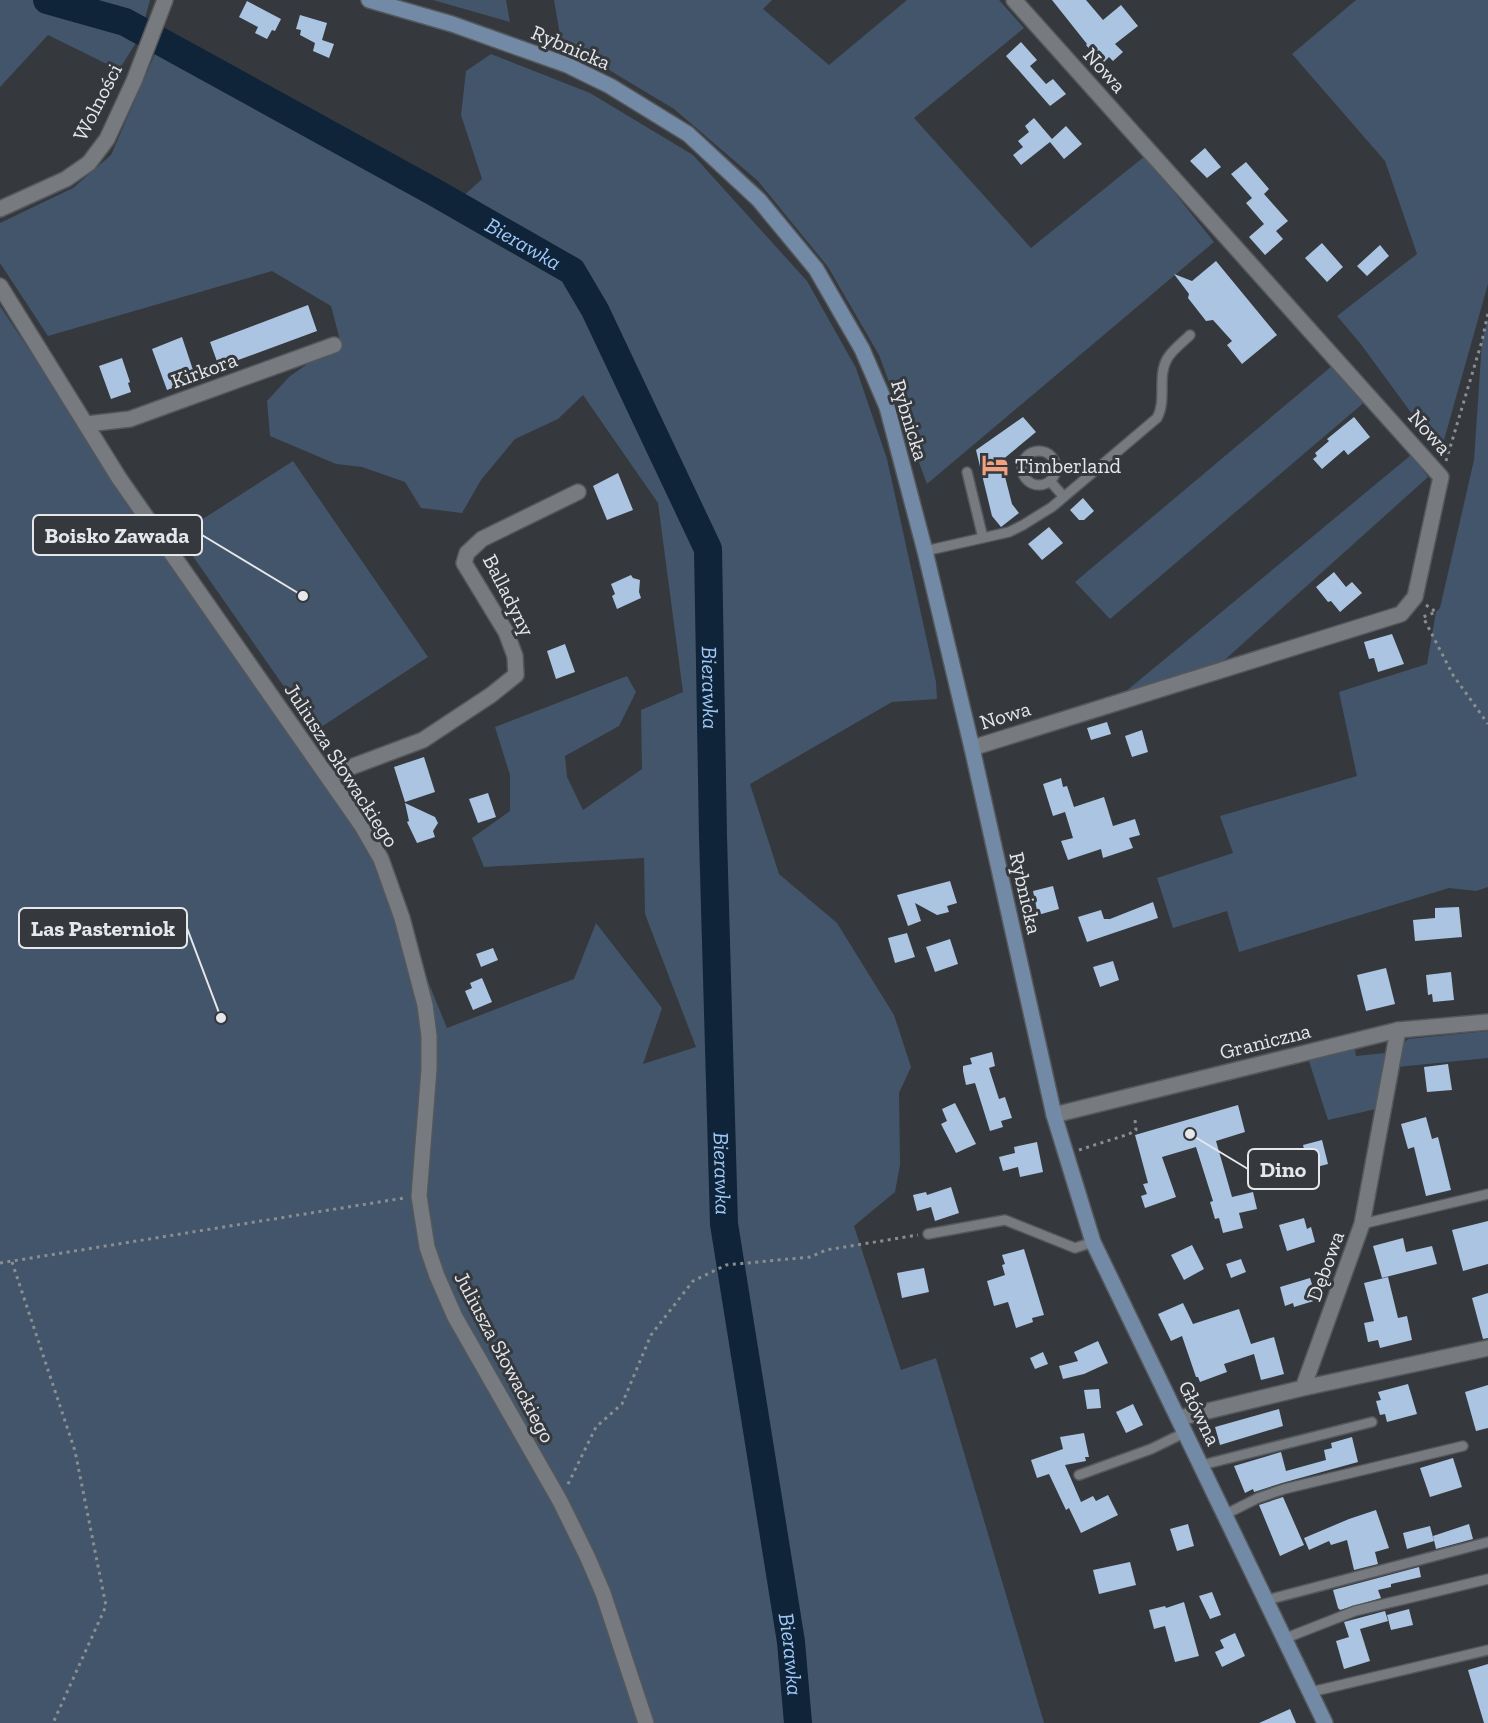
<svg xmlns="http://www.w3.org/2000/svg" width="1488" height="1723" font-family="'Zilla Slab',serif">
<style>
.green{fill:#43556a}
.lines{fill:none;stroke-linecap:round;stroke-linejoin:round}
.river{stroke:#0f2339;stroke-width:28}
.building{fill:#abc4e1}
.service-casing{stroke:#54575b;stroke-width:12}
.minor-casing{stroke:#54575b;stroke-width:18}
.tertiary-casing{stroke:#54575b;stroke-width:18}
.secondary-casing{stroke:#54575b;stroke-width:18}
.path{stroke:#8b8e91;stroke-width:3;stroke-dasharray:3 4.5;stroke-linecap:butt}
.service{stroke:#777b7f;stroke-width:9}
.minor{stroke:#777b7f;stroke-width:15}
.tertiary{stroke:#777b7f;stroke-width:15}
.secondary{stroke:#728aa5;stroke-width:15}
.labels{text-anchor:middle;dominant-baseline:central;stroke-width:6;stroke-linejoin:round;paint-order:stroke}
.street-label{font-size:21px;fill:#e5e7ea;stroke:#35383c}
.poi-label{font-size:21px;fill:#e5e7ea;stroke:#35383c;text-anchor:start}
.water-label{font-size:22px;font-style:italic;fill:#9ec7f6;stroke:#35383c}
.leader{fill:none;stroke:#e5e7ea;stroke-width:2}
.callout-dot{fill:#e5e7ea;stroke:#35383c;stroke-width:2}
.callout{fill:#35383c;stroke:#e5e7ea;stroke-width:2}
.callout-label{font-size:22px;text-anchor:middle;font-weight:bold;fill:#e5e7ea}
</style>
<rect width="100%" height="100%" fill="#35383c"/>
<path class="green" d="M0 0H150L140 36 119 70 48 35 0 87Z
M434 0H506L510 22 433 0Z
M554 0H772L763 9 829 65 907 0H999L1024 28 914 118 1031 248 1145 156 1214 242 927 484 879 355 828 267 758 181 674 109 561 41Z
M1356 0H1488V284L1442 447 1415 418 1360 343 1337 316 1417 254 1385 161 1292 54Z
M158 47 447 211 482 179 461 115 466 71 491 54 590 93 693 155 807 281 856 368 887 459 936 682 937 699 892 702 750 784 779 874 837 923 894 1015 911 1067 899 1093 900 1165 895 1192 854 1226 901 1370 936 1358 1044 1723H798L787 1577 770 1452 763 1494 792 1723H0V306L163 551 372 854 402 918 447 1028 574 979 596 923 662 1008 643 1064 696 1047 645 914 644 858 484 867 472 838 510 811V775L495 727 627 676 636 692 619 726 565 756 567 777 583 810 642 769 641 710 683 692 658 503 583 395 558 419 515 439 481 480 462 513 421 508 405 482 362 467 336 464 270 436 267 401 289 377 334 345 341 344 331 306 272 271 48 336 0 263V223L73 188 111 155Z
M1488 319V887L1476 891 1449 888 1239 952 1227 911 1173 928 1157 878 1233 853 1220 816 1357 776 1339 692 1427 664 1436 612 1440 608 1474 460 1482 341Z
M1332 366 1367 400 1110 619 1075 582Z
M1411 455 1428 477 1219 665 1125 692Z
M293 461 428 657 315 731 178 535Z
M1488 1031V1058L1397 1067 1401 1046 1408 1039Z
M1355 1049 1356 1056 1385 1053 1376 1109 1328 1120 1308 1058Z"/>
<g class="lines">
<path class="river" id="s1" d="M47 0 125 22 434 192 572 271 595 310 708 549 713 836 724 1224 791 1642 798 1723"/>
</g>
<path class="building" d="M1052 0H1086L1103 20 1121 5 1138 26 1115 44 1123 52 1113 61 1109 57 1102 64 1086 45 1087 44Z
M247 1 281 19 275 31 272 30 267 39 255 33 258 27 239 17Z
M300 15 327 23 322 40 334 44 329 58 313 51 315 43 300 35 301 30 296 29Z
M1021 42 1037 60 1030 66 1046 84 1053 79 1066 94 1050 106 1006 56Z
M1034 118 1052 139 1066 126 1082 144 1064 159 1050 142 1021 165 1013 155 1023 147 1018 141 1029 132 1025 126Z
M1205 148 1221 167 1207 178 1190 161Z
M1246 162 1269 189 1264 194 1288 221 1276 231 1283 239 1265 255 1249 237 1264 224 1246 203 1252 198 1231 174Z
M1322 243 1343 267 1327 282 1305 258Z
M1380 245 1389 256 1367 276 1357 266Z
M1216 261 1277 335 1242 364 1227 345 1232 341 1213 320 1206 321 1188 298 1189 294 1174 274 1192 281Z
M308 305 317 331 219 367 210 342Z
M182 337 196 379 167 390 152 349Z
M122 358 130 382 128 383 131 392 111 399 99 366Z
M1023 417 1036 432 1001 461 1012 504 1019 513 1001 527 992 516 976 450Z
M1354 417 1370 437 1348 455 1344 450 1322 469 1313 459 1317 456 1315 453 1329 441 1327 439Z
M618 473 633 510 607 520 593 486Z
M1083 498 1094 511 1084 520H1079L1070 510Z
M1049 527 1063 543 1042 560 1028 544Z
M1334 572 1346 587 1352 582 1362 593 1340 612 1331 601 1328 602 1316 587Z
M631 575 633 578 640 580 639 592 641 598 617 609 612 596 615 594 611 584Z
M1392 634 1404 664 1378 672 1374 658 1369 659 1364 642Z
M565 644 575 672 556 679 547 651Z
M1107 722 1111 734 1091 740 1087 728Z
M1142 730 1148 752 1132 757 1125 736Z
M424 757 435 792 405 802 394 767Z
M1061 778 1063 787 1067 786 1074 807 1104 797 1113 826 1135 819 1140 835 1129 838 1133 848 1103 858 1101 849 1068 860 1061 841 1073 838 1065 812 1053 816 1043 784Z
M488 793 496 817 478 823 469 799Z
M405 803 435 817 438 823 433 831 435 837 417 843 407 822 409 821Z
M950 881 957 903 947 906 949 912 937 915 915 903 921 921 908 926 897 895Z
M1053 886 1059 909 1038 915 1033 891Z
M1153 902 1158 918 1087 942 1078 917 1101 910 1104 919H1110Z
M1459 907 1462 937 1415 941 1413 920 1435 918V908Z
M907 933 915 957 895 963 888 938Z
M950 939 958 964 935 972 926 947Z
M493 948 498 960 481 967 476 954Z
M1113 961 1119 980 1100 987 1093 967Z
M1386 968 1395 1004 1366 1011 1357 975Z
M1451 972 1454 1000 1433 1002 1432 994 1428 995 1426 975Z
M482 978 492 1002 473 1010 465 991 472 988 470 983Z
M992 1052 995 1066 989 1068 999 1099 1005 1097 1012 1118 1001 1121 1003 1127 990 1131 975 1083 966 1085 963 1071V1066L972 1064 970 1058Z
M1448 1064 1452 1090 1427 1092 1424 1067Z
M955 1103 976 1144 956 1153 941 1124 947 1121 942 1109Z
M1238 1105 1245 1132 1216 1141 1232 1197 1253 1192 1257 1209 1239 1213 1243 1228 1223 1233 1219 1218 1215 1219 1210 1202 1213 1201 1196 1147 1162 1157 1176 1197 1145 1208 1141 1196 1147 1194 1143 1184 1148 1183 1135 1135Z
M1426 1117 1432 1139 1438 1137 1451 1190 1426 1196 1414 1147 1408 1149 1401 1124Z
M1322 1140 1328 1164 1309 1169 1303 1145Z
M1037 1142 1043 1172 1020 1177 1018 1167 1003 1171 999 1157 1015 1153 1014 1147Z
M951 1187 959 1213 935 1221 931 1207 917 1211 913 1195 926 1192 927 1195Z
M1304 1218 1307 1229 1311 1227 1315 1242 1287 1251 1279 1225Z
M1488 1221V1264L1463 1271 1452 1230Z
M1403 1238 1406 1252 1432 1246 1437 1264 1382 1278 1373 1246Z
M1192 1245 1204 1269 1184 1280 1171 1255Z
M1024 1249 1044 1315 1032 1318 1033 1322 1016 1328 1008 1302 994 1306 987 1281 1005 1275 1002 1265 1005 1264 1002 1255Z
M1241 1259 1246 1272 1231 1278 1226 1264Z
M924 1268 929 1292 902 1298 897 1273Z
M1388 1277 1398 1318 1407 1316 1412 1340 1380 1348 1378 1340 1368 1342 1364 1323 1374 1321 1364 1283Z
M1310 1278 1317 1300 1294 1307 1293 1303 1285 1306 1280 1287Z
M1488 1293V1338L1483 1339 1472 1298Z
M1183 1303 1193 1324 1239 1309 1251 1344 1274 1337 1284 1374 1261 1380 1254 1354 1224 1364 1227 1372 1200 1382 1198 1377H1196L1182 1336 1171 1341 1158 1314Z
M1098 1341 1108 1363 1084 1374 1063 1379 1059 1366 1078 1361 1074 1352Z
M1043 1352 1048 1364 1035 1369 1030 1358Z
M1408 1384 1417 1414 1387 1422 1385 1414 1380 1415 1376 1401 1381 1400 1378 1392Z
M1488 1385V1428L1476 1431 1465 1392Z
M1099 1389 1101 1408 1087 1409 1084 1390Z
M1133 1404 1143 1425 1126 1433 1116 1412Z
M1279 1409 1283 1426 1220 1445 1215 1427Z
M1084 1433 1089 1457H1085L1086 1461 1065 1465 1081 1502 1093 1496 1096 1501 1108 1495 1118 1515 1081 1533 1069 1508 1066 1510 1049 1474 1037 1478 1031 1460 1063 1449 1060 1437Z
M1352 1437 1358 1462 1282 1483 1254 1492 1253 1489 1245 1493 1234 1466 1281 1452 1286 1471 1326 1460 1324 1450 1332 1448 1331 1443Z
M1453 1458 1462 1487 1430 1497 1420 1468Z
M1283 1497 1304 1545 1280 1556 1259 1505Z
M1376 1510 1389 1548 1375 1552 1378 1564 1354 1570 1347 1540 1331 1545 1329 1541 1309 1550 1304 1538 1349 1519Z
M1188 1524 1194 1546 1177 1551 1170 1529Z
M1469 1524 1473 1539 1436 1549 1433 1536Z
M1430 1526 1434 1541 1407 1549 1403 1533Z
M1130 1562 1136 1585 1099 1594 1093 1570Z
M1419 1567 1421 1577 1391 1584V1587L1378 1590 1381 1598 1340 1610 1338 1608 1333 1590Z
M1212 1592 1221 1615 1210 1619 1199 1596Z
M1184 1602 1199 1656 1175 1662 1165 1626 1154 1629 1149 1610 1165 1606 1166 1608Z
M1409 1609 1413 1625 1391 1630 1387 1615Z
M1385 1611 1388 1621 1360 1629 1370 1661 1344 1669 1336 1641 1349 1637 1344 1622Z
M1235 1633 1245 1656 1222 1667 1215 1652 1224 1648 1220 1640Z
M1488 1664V1723H1484L1468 1670Z
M1290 1709 1296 1723H1259Z"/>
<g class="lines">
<g class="service-casing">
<path id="service" d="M1022 468a17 17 0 1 1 34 0a17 17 0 1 1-34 0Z
M967 472 983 538
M1050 481 1064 497
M925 551 1009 532 1023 525 1052 507 1157 418C1167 400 1157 377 1167 359 1172 350 1183 342 1190 335
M1362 1224 1488 1194
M928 1234 1005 1220 1075 1248 1093 1242
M1202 1465 1372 1422
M1079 1475 1151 1449 1186 1432
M1226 1514 1258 1498 1284 1489 1463 1446
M1267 1600 1488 1542
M1286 1638 1355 1611 1488 1579
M1311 1692 1488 1650"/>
</g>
<g class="minor-casing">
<path id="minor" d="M0 286 119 478 362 826 381 859 402 918 425 1005 429 1036V1069L419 1196 427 1247 437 1276 455 1317 560 1501 587 1556 603 1593 646 1723
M87 424 130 419 334 345
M972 748 1401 614 1415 597 1441 477 1014 0
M327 776 423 740 491 695 516 675 515 656 506 632 464 563 467 553 482 539 578 492
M1303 1388 1488 1348
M1179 1418 1303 1388 1362 1224 1398 1030"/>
</g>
<g class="tertiary-casing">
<path id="tertiary" d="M0 209 66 179 89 163 107 139 134 81 165 0
M1054 1115 1398 1030 1488 1022"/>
</g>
<g class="secondary-casing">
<path id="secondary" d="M369 0 452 24 567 65 610 86 688 134 759 200 816 269 862 349 887 407 925 551 972 748 1054 1115 1093 1242 1325 1723"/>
</g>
<path class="path" d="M1446 461 1482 341 1488 313
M1426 605 1436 612 1423 617 1453 675 1488 724
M1079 1150 1129 1134 1136 1130 1135 1120
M12 1262 75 1451 106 1606 53 1723
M0 1263 404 1198
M568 1484 596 1427 622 1404 651 1335 693 1281 726 1265 810 1257 826 1250 918 1235"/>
<use href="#service" class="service"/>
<use href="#minor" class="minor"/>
<use href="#tertiary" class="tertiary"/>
<use href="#secondary" class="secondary"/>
</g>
<defs>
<g id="hotel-bare" transform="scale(2.07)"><path d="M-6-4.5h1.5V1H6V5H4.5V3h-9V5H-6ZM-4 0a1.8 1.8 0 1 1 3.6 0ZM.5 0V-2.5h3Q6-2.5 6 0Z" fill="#f2a080" stroke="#35383c" stroke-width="2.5" paint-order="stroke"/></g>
</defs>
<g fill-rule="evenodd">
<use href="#hotel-bare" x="995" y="465"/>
</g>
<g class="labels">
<g class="street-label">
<text transform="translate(571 47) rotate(23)">Rybnicka</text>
<text transform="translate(1105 70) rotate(48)">Nowa</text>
<text transform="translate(97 102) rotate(-63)">Wolności</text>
<text transform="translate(204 370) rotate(-20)">Kirkora</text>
<text transform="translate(910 420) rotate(73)">Rybnicka</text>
<text transform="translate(1430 432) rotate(48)">Nowa</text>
<text transform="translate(509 595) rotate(63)">Balladyny</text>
<text transform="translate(1005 715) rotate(-17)">Nowa</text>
<text transform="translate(342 765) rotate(57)">Juliusza Słowackiego</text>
<text transform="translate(1026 893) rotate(77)">Rybnicka</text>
<text transform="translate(1265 1041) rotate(-14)">Graniczna</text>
<text transform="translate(1325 1266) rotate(-70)">Dębowa</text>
<text transform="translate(505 1357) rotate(62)">Juliusza Słowackiego</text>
<text transform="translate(1200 1413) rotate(64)">Główna</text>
</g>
<g class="poi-label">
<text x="1015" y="465">Timberland</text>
</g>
<g class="water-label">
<text stroke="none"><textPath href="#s1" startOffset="537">Bierawka</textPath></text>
<text stroke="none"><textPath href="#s1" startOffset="1041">Bierawka</textPath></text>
<text stroke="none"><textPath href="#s1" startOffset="1527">Bierawka</textPath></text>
<text stroke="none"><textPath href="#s1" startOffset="2013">Bierawka</textPath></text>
</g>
</g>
<path class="leader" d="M303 596L202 535M221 1018L187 928M1190 1134L1248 1169"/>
<g class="callout-dot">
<circle cx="303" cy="596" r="6"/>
<circle cx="221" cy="1018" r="6"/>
<circle cx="1190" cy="1134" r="6"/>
</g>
<g class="callout">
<rect x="33" y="515" width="169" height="40" rx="6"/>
<rect x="19" y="908" width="168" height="40" rx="6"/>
<rect x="1248" y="1149" width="71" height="40" rx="6"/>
</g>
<g class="callout-label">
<text x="117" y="543">Boisko Zawada</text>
<text x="103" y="936">Las Pasterniok</text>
<text x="1283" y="1177">Dino</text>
</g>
</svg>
